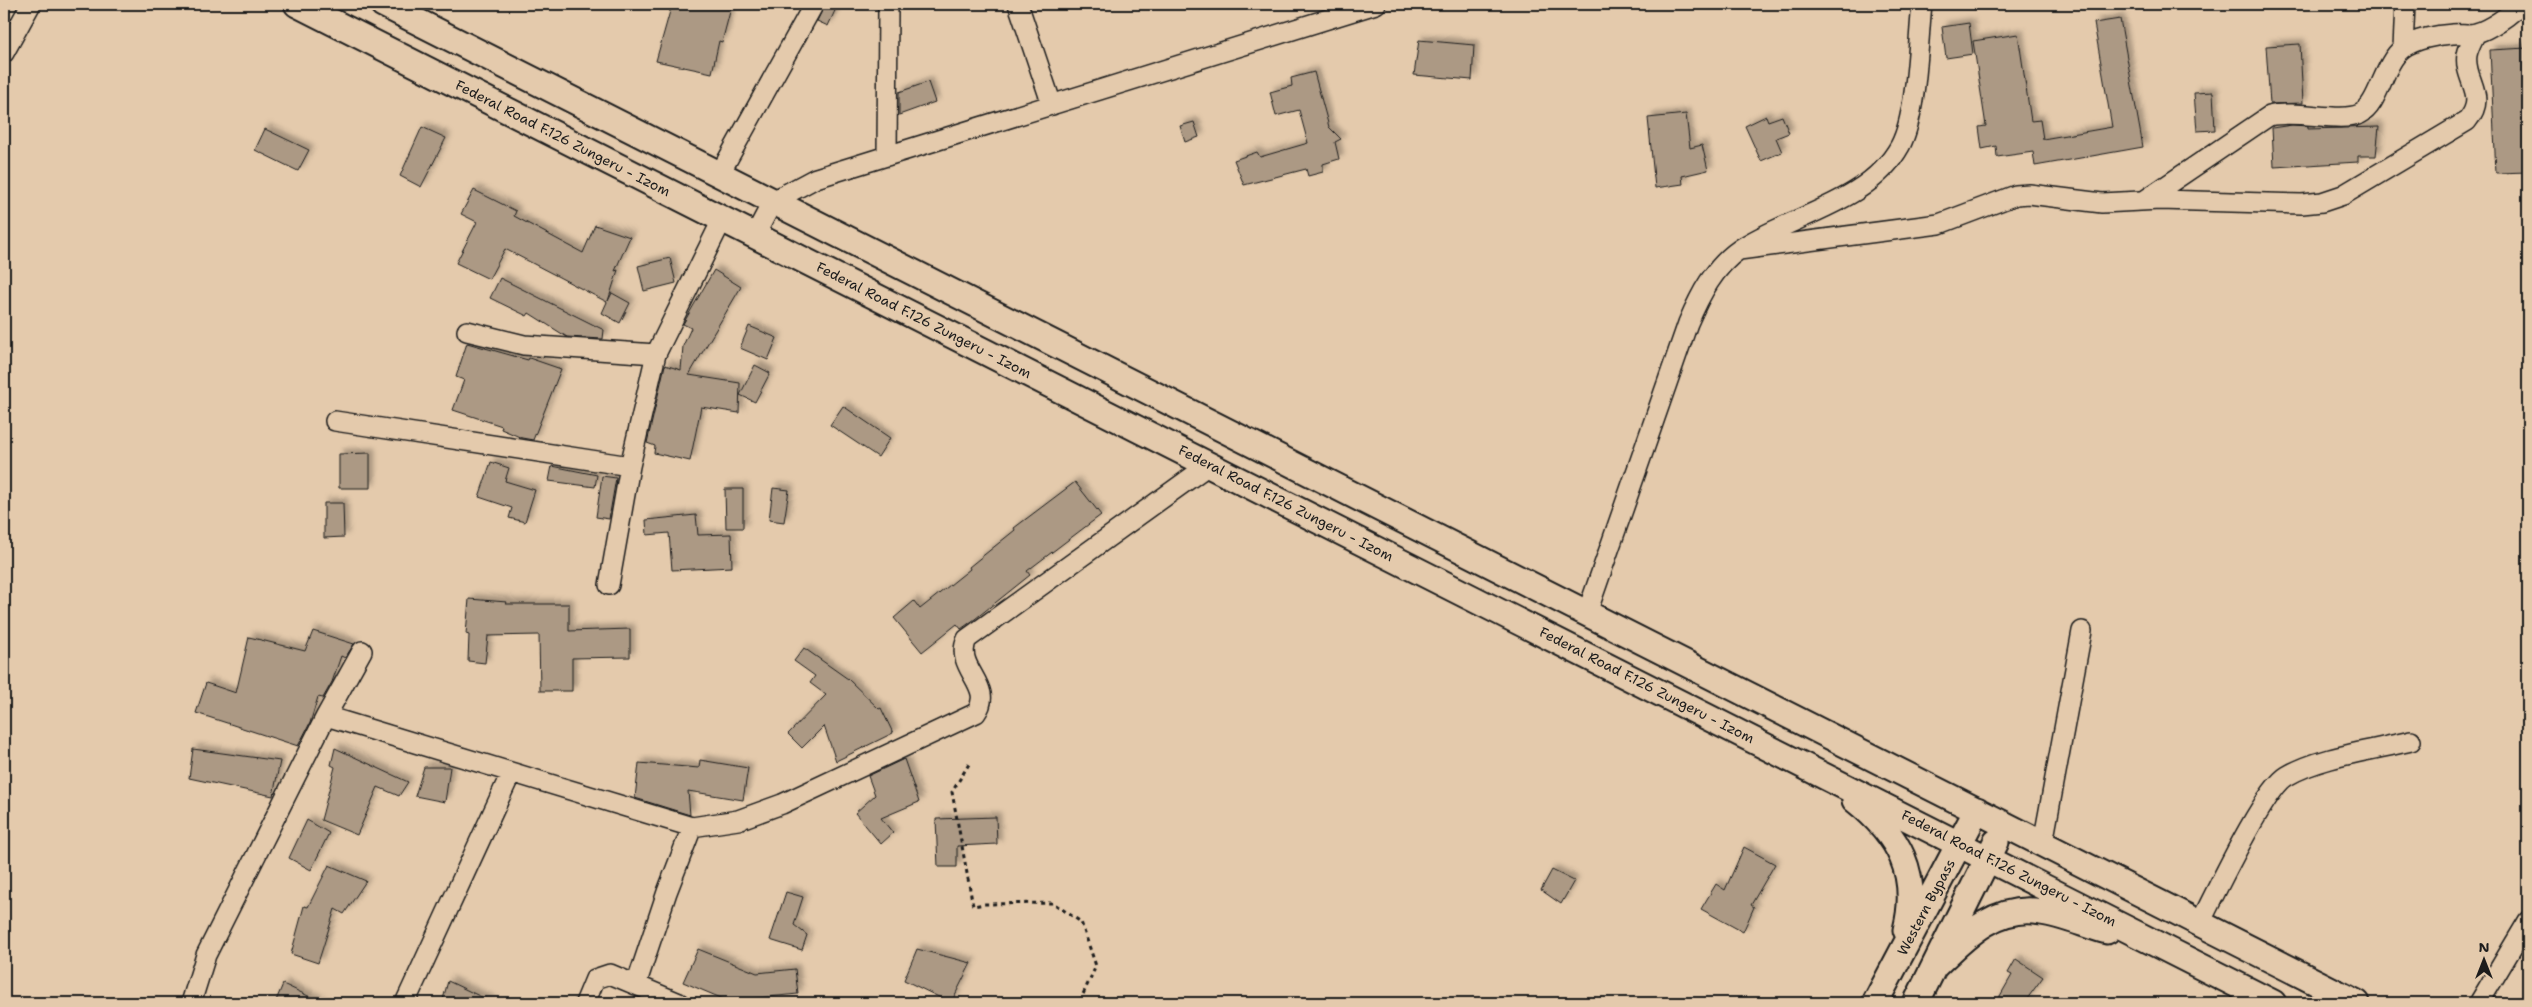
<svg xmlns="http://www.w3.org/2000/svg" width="2532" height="1007" font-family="'Shantell Sans',sans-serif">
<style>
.building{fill:#ac9984;stroke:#1c1c1c;filter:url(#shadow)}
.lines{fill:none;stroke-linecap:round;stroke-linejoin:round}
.minor-casing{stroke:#1c1c1c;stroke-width:22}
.major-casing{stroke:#1c1c1c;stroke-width:29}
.path{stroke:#1c1c1c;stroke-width:3;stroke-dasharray:4 4;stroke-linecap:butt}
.minor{stroke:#e4caac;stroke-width:19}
.major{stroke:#e4caac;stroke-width:25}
.labels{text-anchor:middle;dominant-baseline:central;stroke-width:4.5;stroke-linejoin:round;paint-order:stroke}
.street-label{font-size:14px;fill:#1c1c1c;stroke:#e4caac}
</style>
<defs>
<filter id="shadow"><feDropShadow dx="4.5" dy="-4.5" stdDeviation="2.5" flood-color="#0004"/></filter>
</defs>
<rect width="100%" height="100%" fill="#e4caac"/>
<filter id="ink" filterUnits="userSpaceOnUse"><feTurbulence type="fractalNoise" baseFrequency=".02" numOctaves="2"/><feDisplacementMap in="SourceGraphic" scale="10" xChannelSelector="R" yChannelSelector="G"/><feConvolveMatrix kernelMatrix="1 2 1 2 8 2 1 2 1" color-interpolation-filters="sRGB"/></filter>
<g filter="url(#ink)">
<path class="building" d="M672 4H732L722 42 719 41 712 73 656 61Z
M825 4H838L828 26 817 21Z
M2120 19 2143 147 2035 166 2033 152 1997 157 1996 146 1982 149 1979 127 1986 126 1973 41 2018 34 2031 121 2040 120 2043 139 2112 127 2094 23Z
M1969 23 1973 54 1946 58 1942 27Z
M1419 40 1474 45 1472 80 1414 75Z
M2300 44 2303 103 2270 104 2266 46Z
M2528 48V172L2496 173 2490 50Z
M1314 72 1329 127 1341 139 1335 142 1339 159 1323 164V172L1308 176 1306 169 1244 185 1234 160 1257 152 1260 157 1308 143 1299 110 1276 116 1270 92 1292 86 1291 78Z
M928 82 935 102 899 115V92Z
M2213 92 2215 130 2197 131 2194 93Z
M1686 114 1690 148 1702 145 1708 170 1682 176 1683 184 1655 188 1648 118Z
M1766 116 1768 121 1782 116 1789 133 1776 138 1782 152 1761 161 1745 126Z
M1194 122 1199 137 1185 142 1180 126Z
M2292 125 2308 126V129L2379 127 2376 156H2358V162L2274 167 2272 128Z
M422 127 446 138 421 187 400 176Z
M265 129 309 150 298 171 255 150Z
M474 190 516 211 514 216 583 253 595 225 630 237 615 271 618 270 608 301 612 293 630 303 620 323 602 313 607 302 505 249 489 279 456 263 477 222 461 214Z
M670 258 676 283 644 291 638 266Z
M714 270 741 287 689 375 740 383 739 413 701 407 690 461 654 453 655 446 647 443 665 365 681 370 683 346 691 328 683 324Z
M500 278 604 330 603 339 567 337 529 313 527 316 490 298Z
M749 326 777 338 768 360 740 348Z
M467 343 528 360 529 358 561 369 533 440 522 438 501 429 502 426 453 410 464 380 456 377Z
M755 365 770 373 755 402 740 395Z
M843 406 890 438 878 457 830 425Z
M370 453V488H339V454Z
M491 462 509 468 505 481 535 490 525 522 509 518 512 508 479 497Z
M552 466 597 475 595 487 549 481Z
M602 476 616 478 609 519 596 517Z
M1075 482 1101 515 1027 571 1030 575 975 619 961 629 957 624 922 652 894 618 914 601 920 609 970 569 969 567 1015 530 1014 528Z
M773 488 789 490 784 522 769 520Z
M725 489H743V528H726Z
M324 503H343L344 537 324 538Z
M696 515 698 535 731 534 732 567 672 570 669 533 647 535 646 520Z
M469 599 507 602 506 604H569V631L630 629V657L572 658V691H540L539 635 488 636 485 663 468 661 469 635 466 634Z
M313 631 354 644 345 658 341 656 332 682 323 698 318 697 310 723 298 746 196 713 206 683 236 693 249 637 305 651Z
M804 648 848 679 879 709 881 708 893 733 836 761 824 726 802 748 788 734 826 695 810 683 815 676 794 661Z
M335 748 408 782 399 796 378 787 357 835 321 820 335 767 331 765Z
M193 749 280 761 273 796 189 778Z
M904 759 919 802 881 818 893 833 881 844 855 813 875 795 868 776Z
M700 760 748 768 743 800 688 791 690 815 635 798 639 763 699 768Z
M424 767H450L445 802 415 796Z
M996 817 997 844 957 846V867H938L936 819Z
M307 820 329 833 311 870 289 858Z
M1744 847 1775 864 1751 905 1754 907 1743 932 1701 909 1716 884 1725 890Z
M329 865 366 881 344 914 335 909 318 963 291 954 304 906 308 907Z
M1552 870 1574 881 1561 904 1541 890Z
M786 892 803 897 794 925 807 935 802 950 770 940Z
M698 949 757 973 795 969 798 994 728 1001 683 982Z
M917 949 971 963 951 1003 904 980Z
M2016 959 2043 977 2024 1003H1996L2012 975 2008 973Z
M448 981 494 1003H442Z
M283 984 323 1003H275Z"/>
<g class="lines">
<g class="minor-casing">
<path id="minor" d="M1018 4 1052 105
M2403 48 2405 4
M4 53 31 4
M887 156 888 4
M719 175 814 4
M2145 200 2269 116C2296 109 2340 123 2360 114 2379 105 2383 63 2403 48 2415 39 2437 35 2453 34 2460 33 2469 35 2476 33 2488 30 2513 14 2519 4
M755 235 773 201 816 178 1376 4
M1739 250 1939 224 2016 195 2029 194 2102 203 2160 200 2302 204 2322 202 2343 195 2467 121C2489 95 2463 80 2467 55 2468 48 2473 39 2476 33
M467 331 524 345 656 354
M335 421 630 466
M609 585 630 466 656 354 723 218
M1587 613 1688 323C1700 295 1714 267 1740 249 1791 215 1868 204 1900 146 1917 115 1918 41 1922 4
M326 716 692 827 667 892 636 985
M692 827 738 820 782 804 976 713C996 686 953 668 967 639L1210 464
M2043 843 2082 631
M2200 923C2215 894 2264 789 2287 776 2319 757 2374 750 2411 741
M191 1003 206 955 326 716 362 651
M405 1003 511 773
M585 1003 595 979 610 974 679 1003
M2479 1003 2528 921"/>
</g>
<g class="major-casing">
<path id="major" d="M297 4 2273 1003
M383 4 2357 1003
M1855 800C1899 835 1920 874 1906 930
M1934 967C1964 938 1995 904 2041 912 2063 915 2085 925 2107 931
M1875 1003 1977 810
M1916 1003 1996 842"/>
</g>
<path class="path" d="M969 764 952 792 973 906 984 904 1053 903 1081 922 1096 966 1079 1003"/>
<use href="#minor" class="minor"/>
<use href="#major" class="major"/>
</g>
</g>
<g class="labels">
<g class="street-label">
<text transform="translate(563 138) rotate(27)">Federal Road F.126 Zungeru - Izom</text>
<text transform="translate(924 320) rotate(27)">Federal Road F.126 Zungeru - Izom</text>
<text transform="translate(1286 503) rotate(27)">Federal Road F.126 Zungeru - Izom</text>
<text transform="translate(1647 685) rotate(27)">Federal Road F.126 Zungeru - Izom</text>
<text transform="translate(2009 868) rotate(27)">Federal Road F.126 Zungeru - Izom</text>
<text transform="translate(1926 907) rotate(-62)">Western Bypass</text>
</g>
</g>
<rect width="2532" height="1007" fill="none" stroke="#e4caac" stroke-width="20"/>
<rect x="10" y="10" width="2512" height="987" fill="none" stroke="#1c1c1c" stroke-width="2" filter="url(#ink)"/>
<g transform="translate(2484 960)" stroke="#e4caac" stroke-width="4" paint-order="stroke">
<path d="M0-4L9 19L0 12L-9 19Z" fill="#1c1c1c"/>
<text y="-8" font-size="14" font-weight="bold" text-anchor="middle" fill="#1c1c1c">N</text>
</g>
</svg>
